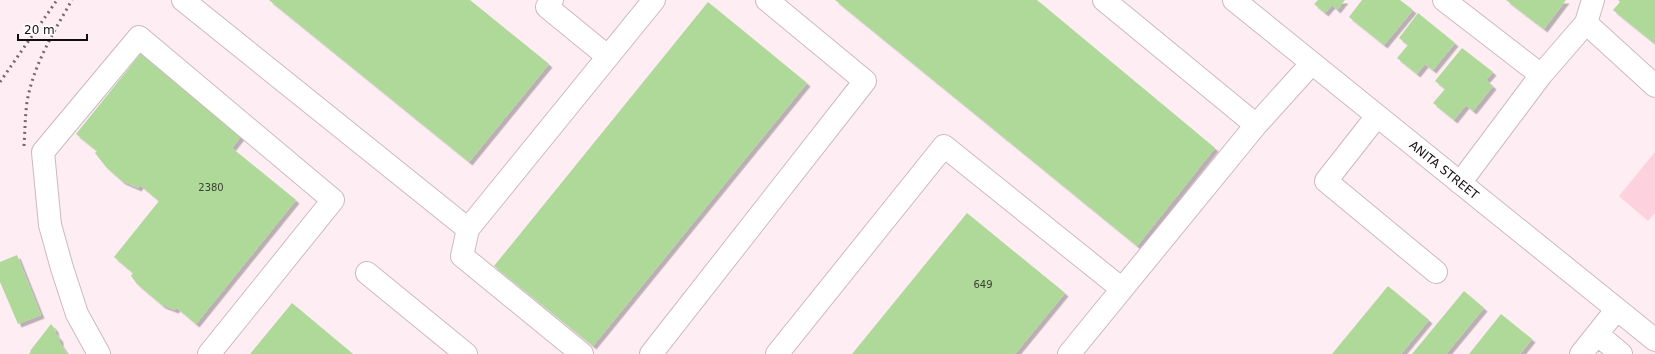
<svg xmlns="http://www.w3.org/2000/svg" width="1655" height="354" font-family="'DejaVu Sans',sans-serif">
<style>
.green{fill:#fdd1de}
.building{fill:#aed998;filter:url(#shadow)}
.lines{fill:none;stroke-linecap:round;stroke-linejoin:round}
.minor-casing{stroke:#ccb9be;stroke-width:24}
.minor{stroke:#fff;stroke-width:22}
.rail{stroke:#73696c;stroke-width:3;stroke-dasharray:2 4;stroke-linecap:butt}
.labels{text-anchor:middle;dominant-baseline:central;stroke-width:3.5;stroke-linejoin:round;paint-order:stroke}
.number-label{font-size:10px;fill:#3a4031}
.street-label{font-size:12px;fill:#140d0f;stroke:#fff}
</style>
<defs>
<filter id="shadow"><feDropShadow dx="3.5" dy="3.5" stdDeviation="0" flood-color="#0004"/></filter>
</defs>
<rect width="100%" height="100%" fill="#feeef3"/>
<path class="green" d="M1655 152V213L1648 221 1619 196Z"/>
<path class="building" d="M269 0H470L549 64 469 162Z
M835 0H1037L1215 148 1137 246Z
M1318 0H1345L1337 10 1332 5 1325 13 1314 4Z
M1362 0H1400L1413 10 1384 45 1349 17Z
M1506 0H1566L1544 29Z
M1618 0H1655V44L1613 10 1620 2Z
M708 2 807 83 593 346 494 266Z
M1418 13 1455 43 1433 70 1425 64 1417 74 1397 58 1408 45 1399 38Z
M1462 48 1493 72 1486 80 1493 86 1473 111 1466 105 1454 120 1433 103 1445 89 1435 81Z
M142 52 243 134 232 148 296 200 196 324 177 308 175 310 162 305 137 284 131 276 133 273 114 257 159 201 140 185 138 188 122 181 106 167 95 153 97 151 76 134Z
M967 213 1065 293 1015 354H852Z
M17 255 41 315 18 324 0 282V262Z
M1388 286 1429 320 1401 354H1332Z
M1464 291 1484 308 1446 354H1412Z
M292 303 353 354H250Z
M1501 314 1532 339 1520 354H1469Z
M51 324 55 329 56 334 60 339V343L67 354H29L31 351H30Z"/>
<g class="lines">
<g class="minor-casing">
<path id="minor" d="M183 0 468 229
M552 0 547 7 607 56
M1104 0 1256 125 1312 63
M1234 0 1655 340
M1444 0 1541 75
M1586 23 1655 86
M1377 116 1326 181 1436 272
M1460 183 1541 75 1586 23 1593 0
M367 273 466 354
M1597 334 1621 354
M99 354 77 314 62 268 50 225 43 152 139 37 333 200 209 354
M582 354 462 256 468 229 654 0
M651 354 865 81 767 0
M777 354 944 146 1122 289
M1069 354 1256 125
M1581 354 1617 309"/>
</g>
<use href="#minor" class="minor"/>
<path class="rail" d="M0 82 57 0
M24 146C25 131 25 117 27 102 33 66 54 31 72 0"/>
</g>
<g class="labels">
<g class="number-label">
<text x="211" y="187">2380</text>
<text x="983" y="284">649</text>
</g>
<g class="street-label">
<text transform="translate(1444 170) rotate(39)">ANITA STREET</text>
</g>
</g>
<path d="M18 34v6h69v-6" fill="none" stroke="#140d0f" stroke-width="2"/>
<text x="24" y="34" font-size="12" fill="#140d0f" stroke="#ffffff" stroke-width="3" paint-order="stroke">20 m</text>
</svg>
